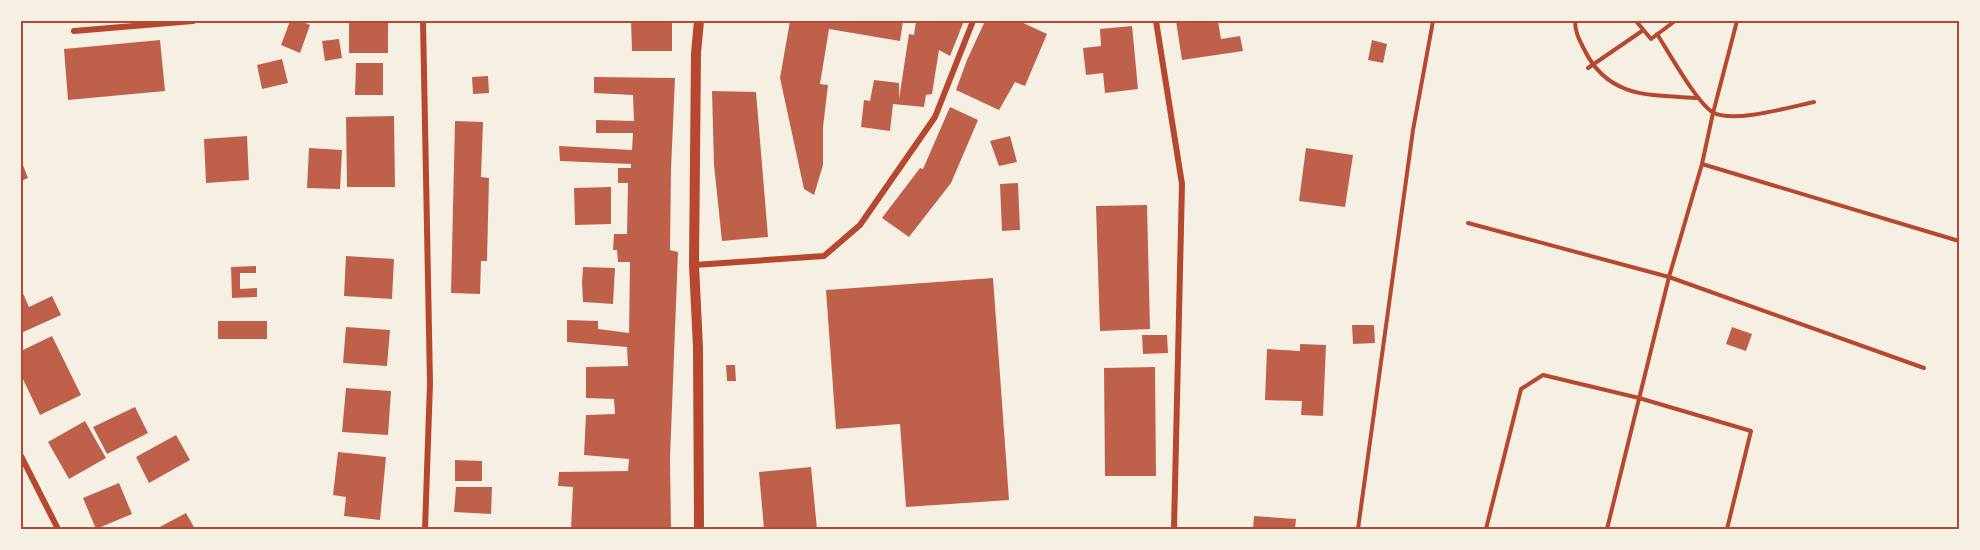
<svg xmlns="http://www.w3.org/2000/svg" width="1980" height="550" font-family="'Public Sans',sans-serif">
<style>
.building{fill:#bf614a}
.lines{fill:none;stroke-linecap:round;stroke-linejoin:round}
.path{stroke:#b5482f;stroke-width:4}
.minor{stroke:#b5482f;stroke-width:6}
.tertiary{stroke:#b5482f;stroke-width:10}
.neatline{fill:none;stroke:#b5482f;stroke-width:2}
</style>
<rect width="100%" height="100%" fill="#f6efe4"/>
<path class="building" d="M290 21H301L310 25 300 53 281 45Z
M349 21H388V53H349Z
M631 21H672V51H632Z
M790 21H903L900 41 829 29 820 84 828 85 823 127V165L814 195 804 189 780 78Z
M916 21H964L950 56 939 50 932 94 926 95 924 107 893 104 890 131 861 127 864 100 870 101 874 80 899 83V99L909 34 914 35Z
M985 21H1019L1047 34 1025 86 1015 82 999 110 956 90 967 60Z
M1176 21H1218L1221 39 1240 36 1243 51 1182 60Z
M1132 26 1138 89 1105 93 1103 73 1086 75 1083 48 1101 46 1100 29Z
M339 39 342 58 325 61 322 41Z
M160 40 165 91 68 100 64 49Z
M1372 40 1387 44 1383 63 1368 60Z
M282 59 288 83 262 89 257 65Z
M356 63H383V95H355Z
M488 76 489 93 473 94 472 77Z
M594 77 675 78 671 169 670 250 678 252 670 458 671 529H571L573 487 558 486 559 472 628 471 629 459 584 455 586 415 615 414 614 399 586 398V367L628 366 627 347 567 342V320L598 321V329L629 333 630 262H618L617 250H613L614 234H627L628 183H618V168H631V164L560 161 559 146 632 150 633 133H596V120L634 121 633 95 594 93Z
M712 91 756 92 768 237 722 241 714 165Z
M950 107 978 120 951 183 909 237 882 218 920 168 923 169Z
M394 116 395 187H347L346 117Z
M455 121 483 122 481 177 489 178 487 261H481L480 294 451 293Z
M247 136 249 180 206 183 204 139Z
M1010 136 1017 162 999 166 990 141Z
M309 148 342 150 340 189 307 188Z
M1306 148 1353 155 1345 207 1299 201Z
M21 160 28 178 21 181Z
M1018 183 1020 230 1002 231 1000 184Z
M611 187V224L575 225 574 188Z
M1147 205 1150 329 1100 331 1096 206Z
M346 256 394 259 392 299 344 296Z
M256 266V273H240V289L257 288V297L232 298 231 267Z
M583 267 615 268 613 304 583 302 582 283Z
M993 278 1009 500 906 507 900 424 836 429 826 290Z
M21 289 29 307 52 296 61 315 21 333Z
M218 321H267V339H218Z
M1352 325H1374L1375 343 1353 344Z
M346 327 390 330 387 366 343 363Z
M1732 327 1752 334 1746 351 1726 344Z
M1142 335H1167L1168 353 1143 354Z
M52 336 81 395 40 415 21 375V351Z
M1300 344 1326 345 1323 416 1301 415 1302 401 1265 400 1267 349 1300 351Z
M726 365H735L736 381H727Z
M1155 367 1156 476H1105L1104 368Z
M346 388 391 391 388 435 342 432Z
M135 407 148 433 107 454 93 427Z
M85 421 106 458 69 479 48 442Z
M176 435 190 460 149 483 136 457Z
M338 452 386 457 380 520 344 516 346 497 333 495Z
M455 460 482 461V481H455Z
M811 467 817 529H764L759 472Z
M119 483 132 514 96 529 83 498Z
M456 487H492L491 514 454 512Z
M186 513 195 529H156Z
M1254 516 1296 519 1295 529H1253Z"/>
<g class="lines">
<path class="path" d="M1575 21C1575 33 1580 41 1585 51 1609 99 1652 95 1698 98
M1636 21 1651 39 1675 21
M1657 34C1668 51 1698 105 1714 113 1735 123 1790 107 1814 102
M1588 68 1642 31
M1702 164 1959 241
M1468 223 1669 277 1924 368
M1358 529 1413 130 1433 21
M1486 529 1521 389 1543 375 1639 398 1751 431 1727 529
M1607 529 1669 277 1702 164 1713 113 1737 21"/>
<path class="minor" d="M423 21 430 383 425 529
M1156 21 1182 184 1174 529
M74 31 193 21
M694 265 824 256 860 225 935 117 973 21
M21 456 58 529"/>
<path class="tertiary" d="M699 529 698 348 694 265 696 53 699 21"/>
</g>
<rect width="1980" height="550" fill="none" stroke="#f6efe4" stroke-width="45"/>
<rect x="22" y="22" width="1936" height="506" class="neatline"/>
</svg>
